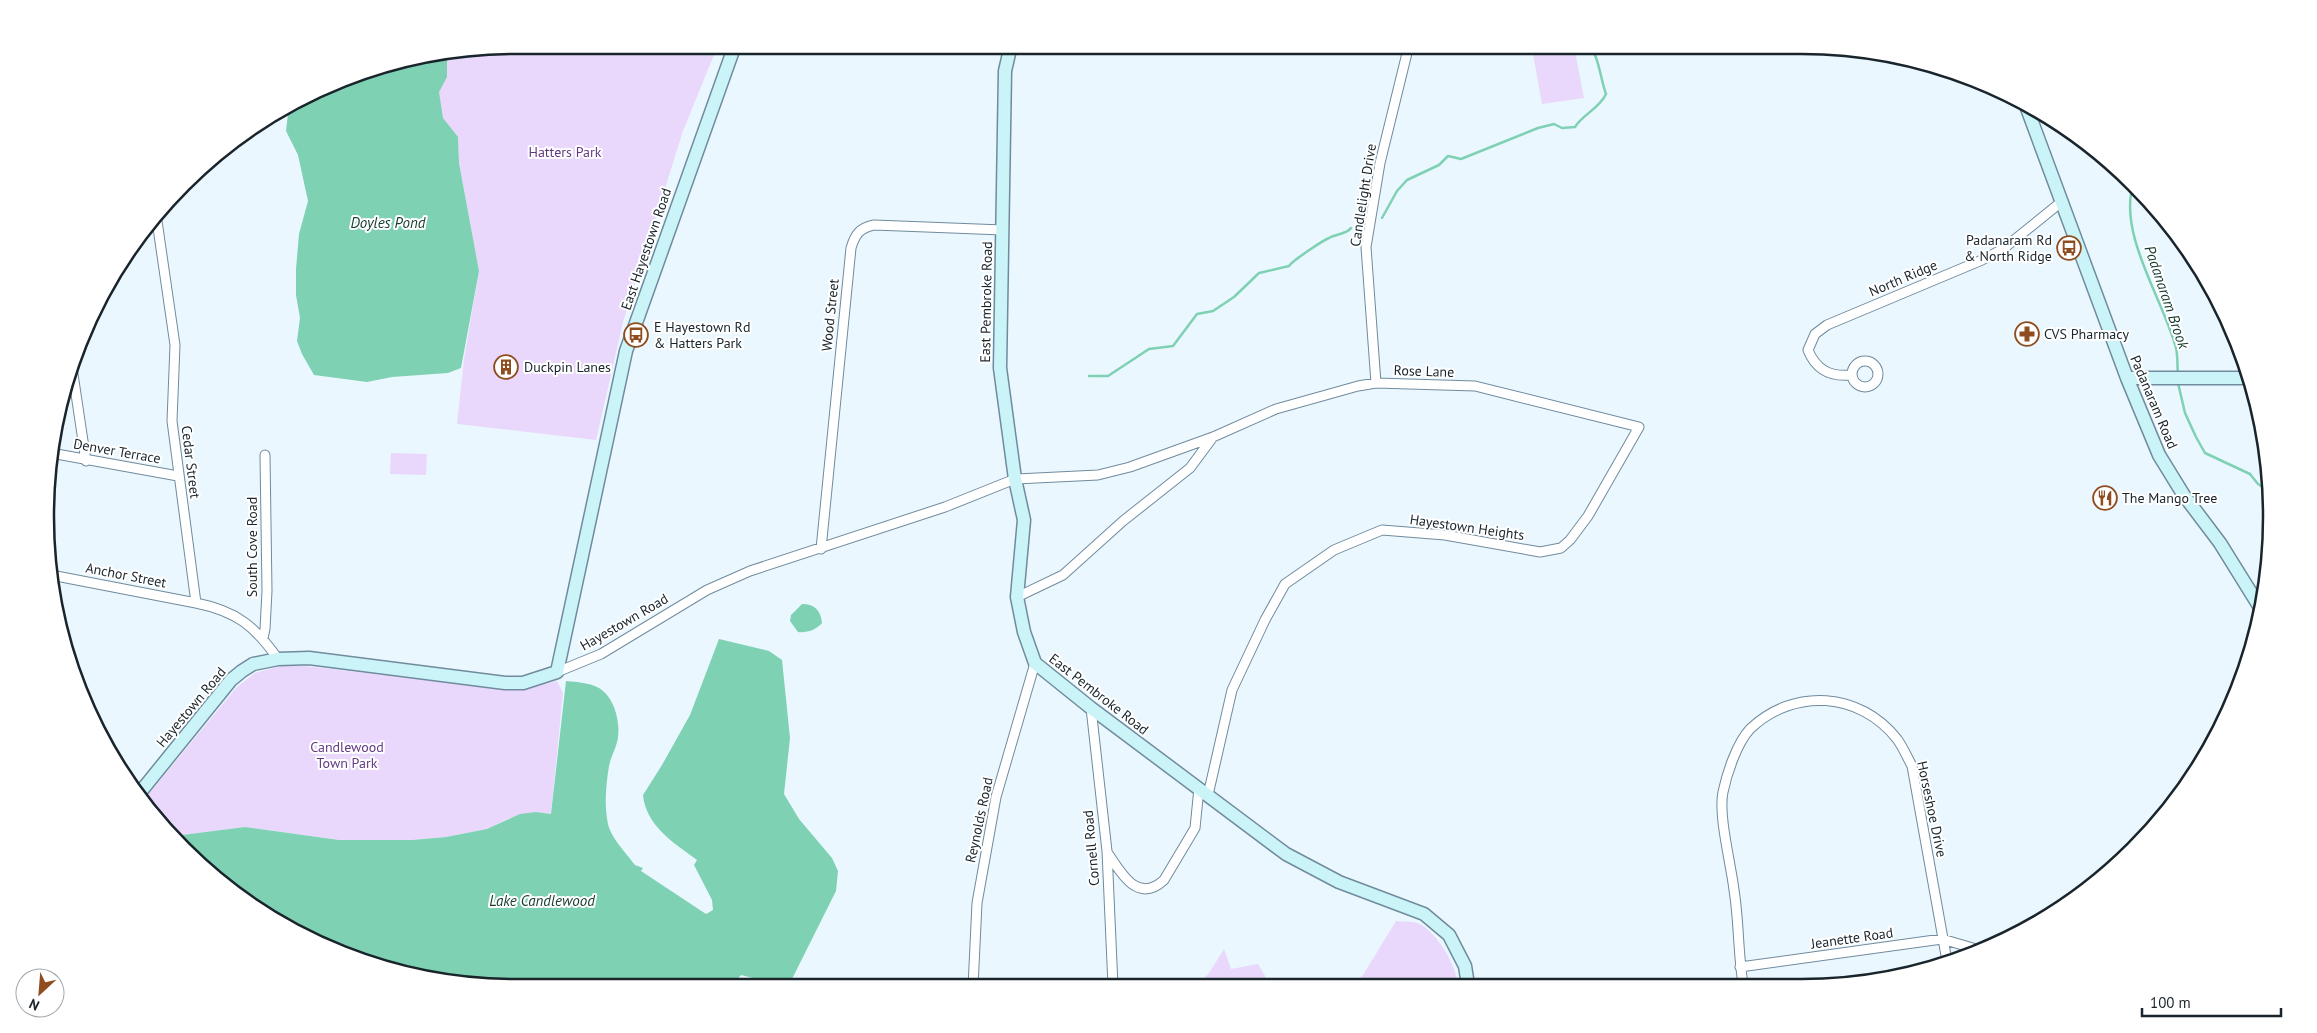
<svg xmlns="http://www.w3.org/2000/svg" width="2317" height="1033" font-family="'PT Sans',sans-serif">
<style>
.green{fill:#e9d8fb}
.water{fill:#7ed1b3}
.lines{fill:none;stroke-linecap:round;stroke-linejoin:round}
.stream{stroke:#7ed1b3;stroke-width:2.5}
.street-casing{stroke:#708b9d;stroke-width:11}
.secondary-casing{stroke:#708b9d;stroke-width:15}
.street{stroke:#fff;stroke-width:9}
.secondary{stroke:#caf4f8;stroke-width:12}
.labels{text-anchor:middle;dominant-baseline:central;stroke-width:4;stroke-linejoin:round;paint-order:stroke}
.park-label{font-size:14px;fill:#623a83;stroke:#fff}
.street-label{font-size:14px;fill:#19242b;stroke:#fff}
.poi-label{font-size:14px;fill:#19242b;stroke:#fff;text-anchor:start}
.water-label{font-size:15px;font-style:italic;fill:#163c2f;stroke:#fff}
.rim{fill:none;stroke:#19242b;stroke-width:2.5}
</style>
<rect width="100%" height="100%" fill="#ebf7ff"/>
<path class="green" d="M517 45H718L683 131 623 322 596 440 457 424 464 359 479 271 459 163 458 138 443 118 438 92 447 77V57Z
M1574 46 1584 98 1542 104 1533 54Z
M391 453 427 454 426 475 390 474Z
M287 664 480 686 528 688 557 681 563 693 551 814 536 812 508 819 487 829 446 837 412 840H339L245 827 182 835 175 840 162 827 143 801 236 688 255 673Z
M1396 921C1403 922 1414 921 1420 924 1438 934 1456 965 1458 985H1351L1363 975Z
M1224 949 1231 969 1258 964 1271 986H1197L1209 973Z"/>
<path class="water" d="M447 57V77L439 92 443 118 458 137 459 163 479 271 461 368 448 373 392 377 367 382 314 375 302 354 297 341 300 318 296 295V269L299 234 308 201 298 155 286 131 289 105 365 70Z
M802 604C815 604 821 611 822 623 816 630 807 633 798 632L790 621 791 615Z
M719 639 769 651 782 660 790 738 784 794 799 819 832 858 838 871 836 891 788 987 741 975 735 982V987L517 988 365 963 229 890 175 840 182 835 245 827 339 840H412L446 837 487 829 520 814 536 812 551 814 566 681C577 682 595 683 603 691 615 701 620 722 618 737 617 747 611 756 609 766 606 785 604 805 608 824 611 838 627 854 635 865L643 868 641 871 706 914 713 910 712 900 694 865 697 860C674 843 646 826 643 795L662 765 690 715Z"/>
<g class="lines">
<path class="stream" d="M2133 185C2118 235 2164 301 2176 348 2178 356 2177 366 2178 375
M1382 218 1397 191 1407 180 1439 165 1448 156 1461 159 1538 128 1554 124 1562 128 1575 127C1583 114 1600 108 1606 94 1600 78 1600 60 1590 45
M1089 376H1108L1149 349 1173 346 1197 314 1213 311 1234 297 1259 273 1289 266C1292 261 1322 241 1329 238 1336 234 1347 234 1351 228
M2178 383 2185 413 2196 437 2205 453 2250 474 2258 484 2271 492"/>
<g class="street-casing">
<path id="street" d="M157 221 175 345 172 421 196 603C236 611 255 626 278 659
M1852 374a13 13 0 1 1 26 0a13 13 0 1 1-26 0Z
M73 374 86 461
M1851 375C1830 377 1816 370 1808 350L1815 334 1827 325 1982 260 2003 249 2060 203
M1376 383 1366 247 1380 163 1409 45
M51 453 178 476
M821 549 851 248C855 235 859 228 874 225L1003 230
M51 575 196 603
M1017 597 1063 575 1123 521 1190 468 1213 437
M263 638 265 629 267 591 265 455
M557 672 601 654 707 590 750 571 945 507 1015 479 1098 475 1130 467 1213 437 1276 409 1358 386 1376 383 1475 386 1639 427 1588 516 1570 540 1561 548 1540 552 1445 535 1382 530 1334 550 1285 584 1265 620 1232 690 1208 795
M1091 708 1107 851 1113 986
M1107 852C1120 871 1137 905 1164 880L1195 828 1199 788
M1740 967 1942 939 1983 951
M1743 984C1738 953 1739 921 1734 890 1731 864 1718 815 1723 792 1727 773 1737 743 1750 729 1794 687 1860 692 1897 739 1903 747 1907 757 1912 766L1947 961
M973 987 977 903 996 797 1035 663"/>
</g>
<g class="secondary-casing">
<path id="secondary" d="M1011 45 1005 71 1000 368 1015 479 1024 520 1017 597 1024 632 1035 663 1091 708 1286 854 1339 882 1424 914 1449 935 1465 966 1468 985
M2025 103 2127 378 2159 455 2183 494 2220 543 2261 609
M2127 378H2250
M138 795 231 680 242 671 253 664 278 659 309 658 505 683H523L557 672 626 351 735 45"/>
</g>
<use href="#street" class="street"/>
<use href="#secondary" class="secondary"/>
</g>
<defs>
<g id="bus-ring" transform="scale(1.25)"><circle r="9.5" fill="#fff" stroke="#8f4c1e" stroke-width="1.5"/><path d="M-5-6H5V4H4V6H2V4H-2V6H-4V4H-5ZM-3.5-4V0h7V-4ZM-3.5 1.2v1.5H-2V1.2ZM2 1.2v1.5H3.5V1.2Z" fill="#8f4c1e"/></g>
<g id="pharmacy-ring" transform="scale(1.25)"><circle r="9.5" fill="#fff" stroke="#8f4c1e" stroke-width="1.5"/><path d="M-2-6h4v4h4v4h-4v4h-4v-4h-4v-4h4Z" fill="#8f4c1e"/></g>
<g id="building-ring" transform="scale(1.25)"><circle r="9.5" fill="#fff" stroke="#8f4c1e" stroke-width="1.5"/><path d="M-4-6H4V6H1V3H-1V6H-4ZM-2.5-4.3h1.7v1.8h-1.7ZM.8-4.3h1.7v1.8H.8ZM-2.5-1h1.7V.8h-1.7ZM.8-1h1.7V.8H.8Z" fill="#8f4c1e"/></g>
<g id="restaurant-ring" transform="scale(1.25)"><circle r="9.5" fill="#fff" stroke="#8f4c1e" stroke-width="1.5"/><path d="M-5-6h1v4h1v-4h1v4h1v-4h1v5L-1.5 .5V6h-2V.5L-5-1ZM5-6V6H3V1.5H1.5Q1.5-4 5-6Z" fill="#8f4c1e"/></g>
</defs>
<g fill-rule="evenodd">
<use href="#bus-ring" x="2069" y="248"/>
<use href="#pharmacy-ring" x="2027" y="334"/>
<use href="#bus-ring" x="636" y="335"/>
<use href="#building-ring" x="506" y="367"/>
<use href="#restaurant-ring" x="2105" y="498"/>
</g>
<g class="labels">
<g class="park-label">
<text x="565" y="152">Hatters Park</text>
<text x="347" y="747">Candlewood<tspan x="347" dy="16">Town Park</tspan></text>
</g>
<g class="street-label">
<text transform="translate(1363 195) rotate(-81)">Candlelight Drive</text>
<text transform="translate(646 249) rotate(-71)">East Hayestown Road</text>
<text transform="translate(1903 278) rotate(-23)">North Ridge</text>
<text transform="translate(986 302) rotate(-89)">East Pembroke Road</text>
<text transform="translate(830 315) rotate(-84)">Wood Street</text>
<text transform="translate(1424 371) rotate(2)">Rose Lane</text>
<text transform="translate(2154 402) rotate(67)">Padanaram Road</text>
<text transform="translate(117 451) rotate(10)">Denver Terrace</text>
<text transform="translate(191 462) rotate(83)">Cedar Street</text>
<text transform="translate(1467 527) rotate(8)">Hayestown Heights</text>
<text transform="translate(252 547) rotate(-90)">South Cove Road</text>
<text transform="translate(126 575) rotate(11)">Anchor Street</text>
<text transform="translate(624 622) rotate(-30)">Hayestown Road</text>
<text transform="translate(1099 694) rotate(38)">East Pembroke Road</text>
<text transform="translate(191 707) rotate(-50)">Hayestown Road</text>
<text transform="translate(1932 809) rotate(78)">Horseshoe Drive</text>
<text transform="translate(979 820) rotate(-78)">Reynolds Road</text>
<text transform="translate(1091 848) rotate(-95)">Cornell Road</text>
<text transform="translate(1852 938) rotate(-8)">Jeanette Road</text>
</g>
<g class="poi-label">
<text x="2052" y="240" text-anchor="end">Padanaram Rd<tspan x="2052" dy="16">&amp; North Ridge</tspan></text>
<text x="654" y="327">E Hayestown Rd<tspan x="654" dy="16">&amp; Hatters Park</tspan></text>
<text x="2044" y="334">CVS Pharmacy</text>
<text x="524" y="367">Duckpin Lanes</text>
<text x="2122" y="498">The Mango Tree</text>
</g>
<g class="water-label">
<text x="388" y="222">Doyles Pond</text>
<text transform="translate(2167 297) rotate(71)">Padanaram Brook</text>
<text x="542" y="900">Lake Candlewood</text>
</g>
</g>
<path d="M0 0H2317V1033H0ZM516 54H1801A462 462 0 0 1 2263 516V517A462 462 0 0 1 1801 979H516A462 462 0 0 1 54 517V516A462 462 0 0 1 516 54Z" fill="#fff" fill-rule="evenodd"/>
<path class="rim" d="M516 54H1801A462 462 0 0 1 2263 516V517A462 462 0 0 1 1801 979H516A462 462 0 0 1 54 517V516A462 462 0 0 1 516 54Z"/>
<g transform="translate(40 993) rotate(206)"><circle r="24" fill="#ffffff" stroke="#a3a7aa"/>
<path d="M0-4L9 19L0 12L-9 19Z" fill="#8f4c1e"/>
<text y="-8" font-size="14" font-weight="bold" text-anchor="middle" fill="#19242b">N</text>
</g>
<path d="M2142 1008v8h139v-8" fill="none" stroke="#19242b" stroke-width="2.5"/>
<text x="2150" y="1008" font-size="15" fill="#19242b" stroke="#ffffff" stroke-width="4" paint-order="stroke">100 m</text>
</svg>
